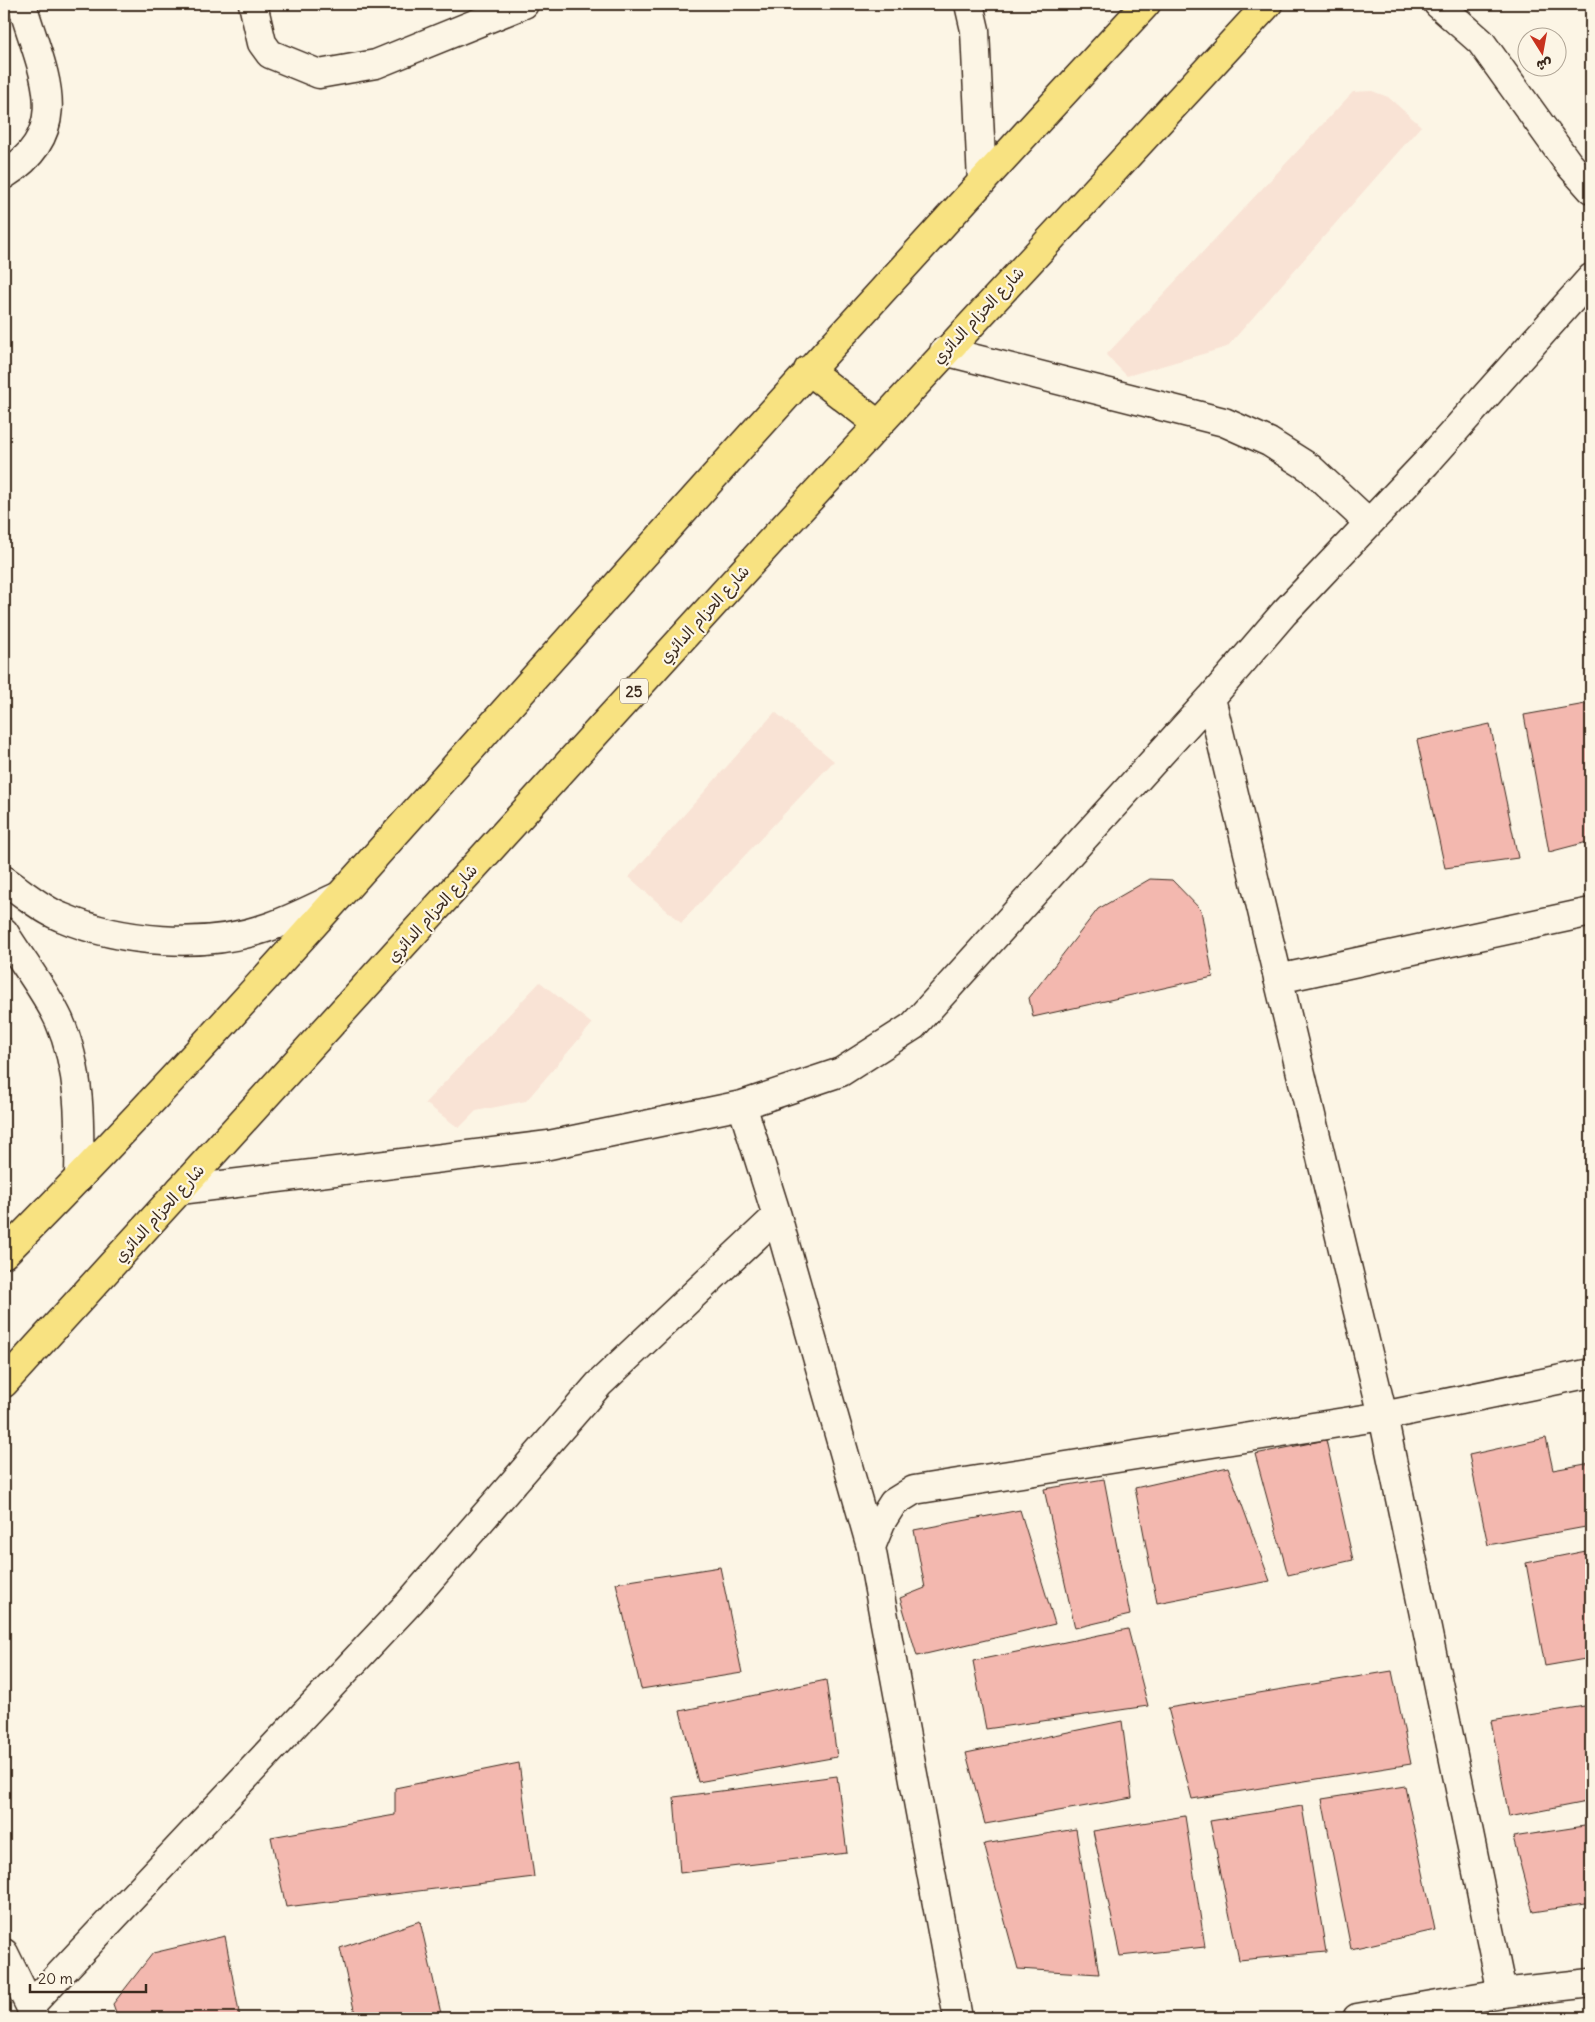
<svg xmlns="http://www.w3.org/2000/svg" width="1595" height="2022" font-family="Delius,'Playpen Sans Arabic',sans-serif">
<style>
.built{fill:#f9e3d5}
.building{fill:#f3b8af;stroke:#3b2a1e}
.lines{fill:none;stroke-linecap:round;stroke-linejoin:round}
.minor-casing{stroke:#3b2a1e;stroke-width:31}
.primary-casing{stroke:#3b2a1e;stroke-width:31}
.minor{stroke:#fcf5e5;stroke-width:28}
.primary{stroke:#f8e281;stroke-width:28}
.labels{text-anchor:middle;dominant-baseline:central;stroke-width:4.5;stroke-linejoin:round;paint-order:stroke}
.shield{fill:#fcf5e5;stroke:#75675a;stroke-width:1}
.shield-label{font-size:15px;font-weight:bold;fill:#3b2a1e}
.street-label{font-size:16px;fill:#3b2a1e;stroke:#fcf5e5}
</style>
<rect width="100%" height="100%" fill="#fcf5e5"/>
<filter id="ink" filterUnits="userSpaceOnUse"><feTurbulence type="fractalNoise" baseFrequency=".02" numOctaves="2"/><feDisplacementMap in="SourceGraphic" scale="10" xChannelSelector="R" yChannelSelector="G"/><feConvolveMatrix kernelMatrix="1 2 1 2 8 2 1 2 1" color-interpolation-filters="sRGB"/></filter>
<g filter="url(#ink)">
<path class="built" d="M1372 91 1388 97 1421 126 1227 347 1127 376 1106 355 1353 92Z
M775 712 834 761 681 923 629 877Z
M540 982 592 1024 526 1101 476 1111 459 1128 425 1103Z"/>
<path class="building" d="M1591 703V841L1549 852 1524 715Z
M1490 724 1518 858 1445 868 1417 740Z
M1150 879 1172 880 1201 910 1213 977 1033 1017 1029 998 1098 909Z
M1546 1438 1553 1470 1591 1463V1526L1488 1545 1469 1455Z
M1326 1440 1353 1560 1288 1575 1255 1454Z
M1228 1467 1270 1581 1157 1603 1135 1488Z
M1104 1479 1130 1615 1075 1628 1044 1489Z
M1020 1510 1055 1624 917 1656 900 1598 925 1588 914 1530Z
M1591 1550V1658L1545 1666 1526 1563Z
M720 1567 742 1673 641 1689 616 1583Z
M1128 1629 1148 1706 986 1729 973 1661Z
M1392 1671 1411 1764 1192 1799 1168 1708Z
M826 1680 837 1757 698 1782 680 1711Z
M1591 1705V1801L1509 1817 1491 1721Z
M1122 1721 1132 1798 985 1824 966 1753Z
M519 1763 534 1877 286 1907 271 1837 395 1815V1788Z
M837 1776 847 1853 680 1873 674 1797Z
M1405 1786 1435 1930 1351 1949 1322 1799Z
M1302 1806 1326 1952 1239 1960 1210 1821Z
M1185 1816 1205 1947 1120 1956 1093 1831Z
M1591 1825V1903L1533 1912 1513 1837Z
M1076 1829 1099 1974 1018 1969 984 1844Z
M420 1921 442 2018H356L340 1948Z
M225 1936 240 2018H118L113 2004 153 1953Z"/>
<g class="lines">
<g class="minor-casing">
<path id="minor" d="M253 4 262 43 270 54 319 74 376 64 524 4
M969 4 975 30 982 182
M1438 4 1481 42 1568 163 1591 189
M4 175C77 129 41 70 22 4
M944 351 1224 422 1269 442 1310 468 1369 523
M1211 698 1383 1416 1502 1993
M4 880C22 892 41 909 61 917 122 943 203 949 266 928 291 920 315 907 339 896
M4 932C21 960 45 990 59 1020 81 1070 80 1124 79 1178
M1278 979 1591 912
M742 1105 777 1216 871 1547
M180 1190 549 1145 742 1105 841 1072 913 1026 1211 698 1284 613 1426 463 1591 278
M4 1953 30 2006 34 2018
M30 2006 410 1602 599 1384 777 1216
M958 2018 871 1547 881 1522 893 1503 914 1490 1383 1416 1591 1373
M1357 2018 1502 1993 1591 1983"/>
</g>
<g class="primary-casing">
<path id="primary" d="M808 370 878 424
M4 1254C200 1057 383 847 568 640 758 426 951 214 1146 4
M4 1383 770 542 1268 4"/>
</g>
<use href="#minor" class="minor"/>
<use href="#primary" class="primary"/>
</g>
</g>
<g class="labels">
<rect class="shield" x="620" y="678.5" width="28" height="25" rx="4"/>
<g class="shield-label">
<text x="634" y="691">25</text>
</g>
<g class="street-label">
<text transform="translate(978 315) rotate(-47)">شارع الحزام الدائري</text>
<text transform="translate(704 614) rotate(-48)">شارع الحزام الدائري</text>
<text transform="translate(432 913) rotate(-48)">شارع الحزام الدائري</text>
<text transform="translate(159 1213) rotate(-48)">شارع الحزام الدائري</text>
</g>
</g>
<rect width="1595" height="2022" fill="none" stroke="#fcf5e5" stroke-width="20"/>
<rect x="10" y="10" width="1575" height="2002" fill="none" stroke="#3b2a1e" stroke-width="2" filter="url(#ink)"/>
<g transform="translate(1542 52) rotate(169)"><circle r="24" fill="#fcf5e5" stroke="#afa495"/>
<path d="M0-4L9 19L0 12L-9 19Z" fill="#c8321e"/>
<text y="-8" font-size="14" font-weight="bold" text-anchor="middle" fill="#3b2a1e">ش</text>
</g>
<path d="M30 1984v8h116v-8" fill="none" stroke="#3b2a1e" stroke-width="2.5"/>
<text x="38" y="1984" font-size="15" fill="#3b2a1e" stroke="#fcf5e5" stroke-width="4" paint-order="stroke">20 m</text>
</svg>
